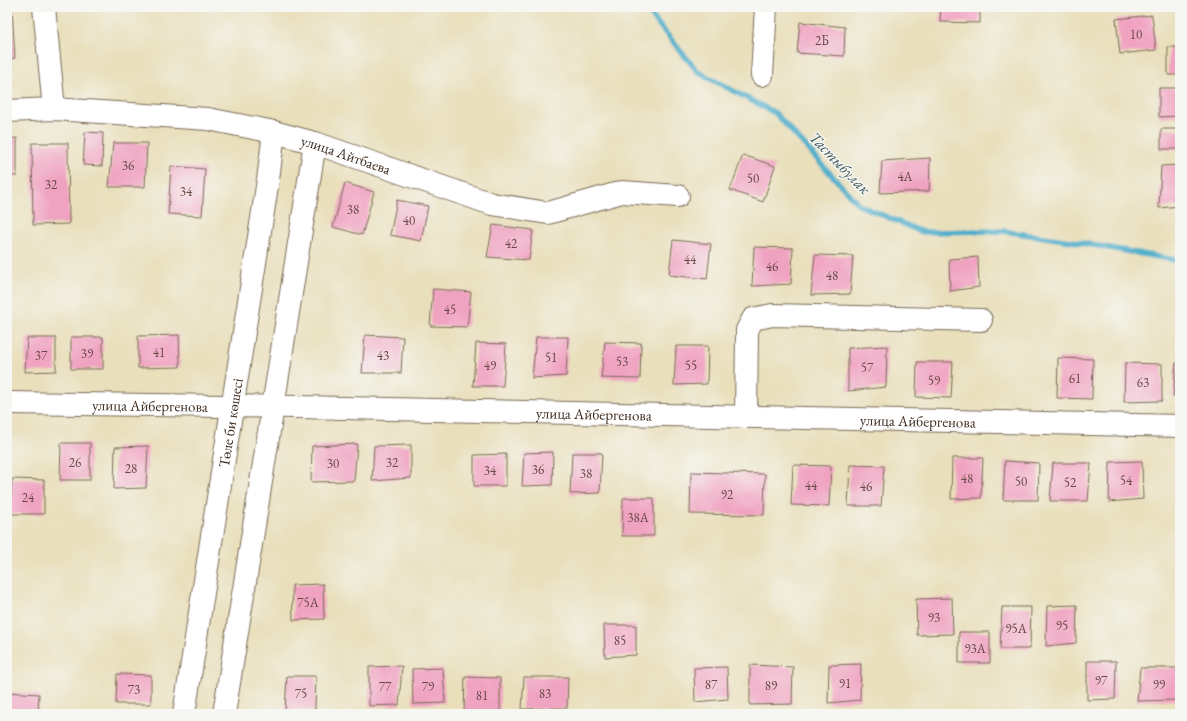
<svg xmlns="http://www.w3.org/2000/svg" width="1187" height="721" font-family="'EB Garamond',serif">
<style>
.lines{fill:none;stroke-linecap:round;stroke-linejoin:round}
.stream{stroke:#4aacc9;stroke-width:5.5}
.building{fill:#f0a3c1}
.minor-casing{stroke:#786955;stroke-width:24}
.major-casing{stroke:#786955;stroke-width:24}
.minor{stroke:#fff;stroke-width:22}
.major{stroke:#fff;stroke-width:22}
.labels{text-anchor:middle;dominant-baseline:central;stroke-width:3;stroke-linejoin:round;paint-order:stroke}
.number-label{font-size:13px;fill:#684847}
.street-label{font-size:15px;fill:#3b2a1e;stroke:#f6f6f2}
.water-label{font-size:16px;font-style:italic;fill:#40585a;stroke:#f6f6f2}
</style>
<rect width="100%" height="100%" fill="#f6f6f2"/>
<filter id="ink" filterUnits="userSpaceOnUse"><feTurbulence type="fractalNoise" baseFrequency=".025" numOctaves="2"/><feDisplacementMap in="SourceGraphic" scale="8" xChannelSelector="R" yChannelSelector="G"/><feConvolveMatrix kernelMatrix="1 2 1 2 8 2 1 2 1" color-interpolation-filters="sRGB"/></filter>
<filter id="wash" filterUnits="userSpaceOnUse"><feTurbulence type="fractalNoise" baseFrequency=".012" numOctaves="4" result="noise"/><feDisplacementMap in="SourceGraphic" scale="16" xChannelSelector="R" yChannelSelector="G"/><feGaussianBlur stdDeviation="0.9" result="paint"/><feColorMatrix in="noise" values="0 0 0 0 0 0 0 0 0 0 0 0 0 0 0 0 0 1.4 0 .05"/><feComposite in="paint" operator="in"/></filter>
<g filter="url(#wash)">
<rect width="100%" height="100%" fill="#e9dfbb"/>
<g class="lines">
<path class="stream" d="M646 7 654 19 698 72 775 113 859 205 922 232 1003 231 1071 241 1180 261"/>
</g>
<g id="blocks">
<path class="building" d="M7 7H12L15 58 7 59Z
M941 7H980V23L940 22Z
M1152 15 1156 50 1120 54 1116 19Z
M800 22 845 27 844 56 797 53Z
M1168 47H1180V75H1168Z
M1159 88H1180V116L1159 117Z
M1161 129H1180V149H1161Z
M85 132 103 133 102 166 83 165Z
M17 138V176H7V139Z
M32 143H68L69 224 33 225Z
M113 143H147L145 187H109Z
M743 155 775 166 763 202 730 190Z
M930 158 929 191 880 193 882 161Z
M1180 165V206L1159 208 1161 166Z
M171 166 205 169 202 216 168 214Z
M345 183 374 192 362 235 333 227Z
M397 200 428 206 421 241 390 235Z
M493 225 533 230 529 260 487 257Z
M673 240 711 244 707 279 669 275Z
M754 247 793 248 791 284 752 286Z
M815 255 853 256 850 294 811 295Z
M978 257 979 287 950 291 949 259Z
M433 289 471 292 467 327 430 326Z
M179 335 180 367 138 368V336Z
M365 335 403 337 401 373H362Z
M71 337H103V369H71Z
M536 337H568L566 376 532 378Z
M27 338H56V371L25 372Z
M605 342 641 343 640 379 601 378Z
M476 343 506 344 503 386H473Z
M676 346H708L707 384 674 385Z
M887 346 886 387 848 391V348Z
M1058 358 1093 359 1092 399 1057 398Z
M917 362H953L951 398 916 397Z
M1125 363 1162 364V401L1124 402Z
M1176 363H1180V396H1173Z
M61 443H90V480H60Z
M357 444 354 481 311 482 312 446Z
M411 445V478L372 481 374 446Z
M148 446 146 488 114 489 115 447Z
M553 452 552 485 522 486 524 453Z
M572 453H602L600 493 570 494Z
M506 454V486H474V455Z
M952 458H983L981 498 951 499Z
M1005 461 1039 463 1038 500H1003Z
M1142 461 1143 499 1109 502 1110 462Z
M1053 463H1091L1088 501H1050Z
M793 465 831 466 829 506 791 505Z
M850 465 884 466 881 506H848Z
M691 472 765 474 764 515 690 514Z
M12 479 44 480V514H10Z
M623 498H654V536H622Z
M323 584 324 619 293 620 292 585Z
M952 598 953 634 917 635 916 599Z
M1077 605 1076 643 1046 646 1047 606Z
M1002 607H1031L1030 649H1000Z
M604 625H636V655L605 657Z
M959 632H990V663H959Z
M1087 661H1116L1115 699 1087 700Z
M861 664 860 700 828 703 829 665Z
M750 665 793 667 792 704 750 705Z
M402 666 399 705 369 706V667Z
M727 667 728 699 695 702 694 668Z
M443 668 445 703 413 704 412 669Z
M1140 668H1179V700L1137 701Z
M117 674 151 675V704H116Z
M287 676H316L315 710 285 711Z
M465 677 500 678V712L464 714Z
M524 677H568L567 708 522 709Z
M7 692 39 694 38 714H7Z"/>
</g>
</g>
<g filter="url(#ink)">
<use href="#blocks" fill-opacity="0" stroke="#786955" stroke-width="1"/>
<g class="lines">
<g class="minor-casing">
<g id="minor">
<path d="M44 7 54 109"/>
<path d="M762 75 766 7"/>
<path id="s1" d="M7 111 54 109 208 119 274 132 315 143 492 204 548 213 622 192 678 196"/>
<path id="s2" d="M7 403 298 407 1180 426"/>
<path d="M746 417 747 330 753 319 772 315 981 320"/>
</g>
</g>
<g class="major-casing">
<g id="major">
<path id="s3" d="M184 714 268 180 274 132"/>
<path d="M224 714 315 143"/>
</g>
</g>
<use href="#minor" class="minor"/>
<use href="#major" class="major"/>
</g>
</g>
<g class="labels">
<g class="number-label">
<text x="1136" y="34">10</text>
<text x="822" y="40">2Б</text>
<text x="128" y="165">36</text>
<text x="905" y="176">4А</text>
<text x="753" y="178">50</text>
<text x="51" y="184">32</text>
<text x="186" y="191">34</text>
<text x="353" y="209">38</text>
<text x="409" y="220">40</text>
<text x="511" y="243">42</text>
<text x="690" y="259">44</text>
<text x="772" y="266">46</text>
<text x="832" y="275">48</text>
<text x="450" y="309">45</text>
<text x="159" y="352">41</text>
<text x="87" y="353">39</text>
<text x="41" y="355">37</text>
<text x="383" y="355">43</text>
<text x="551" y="357">51</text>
<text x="622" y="361">53</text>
<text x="490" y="365">49</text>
<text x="691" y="365">55</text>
<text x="867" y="367">57</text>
<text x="1075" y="378">61</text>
<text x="934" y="380">59</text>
<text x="1143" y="382">63</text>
<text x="75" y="462">26</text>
<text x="392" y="462">32</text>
<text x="333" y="463">30</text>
<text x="131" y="468">28</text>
<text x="538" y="469">36</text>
<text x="490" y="470">34</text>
<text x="586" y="473">38</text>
<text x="967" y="478">48</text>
<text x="1126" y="480">54</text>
<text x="1021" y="481">50</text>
<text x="1070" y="482">52</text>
<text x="811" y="485">44</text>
<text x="866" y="486">46</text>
<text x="727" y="494">92</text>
<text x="28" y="497">24</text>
<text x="638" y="517">38А</text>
<text x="308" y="602">75А</text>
<text x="934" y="617">93</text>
<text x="1062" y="625">95</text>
<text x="1016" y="628">95А</text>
<text x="620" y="640">85</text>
<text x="975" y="648">93А</text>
<text x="1101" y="680">97</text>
<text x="845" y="683">91</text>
<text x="711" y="684">87</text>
<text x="1159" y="684">99</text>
<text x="771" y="685">89</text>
<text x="385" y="686">77</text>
<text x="428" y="686">79</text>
<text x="134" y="689">73</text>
<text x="301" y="693">75</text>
<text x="545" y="693">83</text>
<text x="482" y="695">81</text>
</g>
<g class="street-label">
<text stroke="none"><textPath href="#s1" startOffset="344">улица Айтбаева</textPath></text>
<text stroke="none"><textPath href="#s2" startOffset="143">улица Айбергенова</textPath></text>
<text stroke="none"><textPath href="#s2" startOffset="587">улица Айбергенова</textPath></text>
<text stroke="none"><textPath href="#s2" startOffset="911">улица Айбергенова</textPath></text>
<text stroke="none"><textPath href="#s3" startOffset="295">Төле би көшесі</textPath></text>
</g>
<g class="water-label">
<text transform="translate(840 163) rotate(46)">Тастыбулак</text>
</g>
</g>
<rect width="1187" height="721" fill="none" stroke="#f6f6f2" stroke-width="24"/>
</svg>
